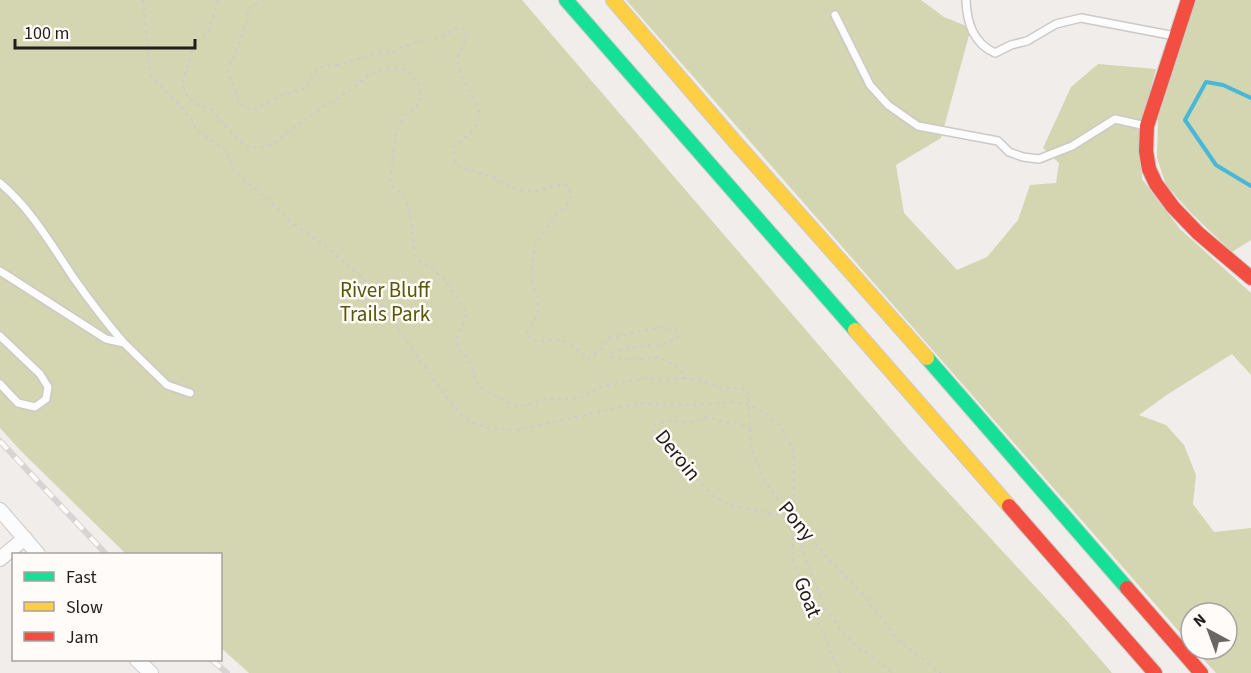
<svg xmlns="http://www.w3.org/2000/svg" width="1251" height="673" font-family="'Source Sans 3',sans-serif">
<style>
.green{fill:#d4d5b1}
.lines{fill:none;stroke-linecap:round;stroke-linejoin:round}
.stream{stroke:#48b8d8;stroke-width:4}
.lane-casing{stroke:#ccc9c6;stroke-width:10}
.street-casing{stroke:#ccc9c6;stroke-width:16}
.fast-casing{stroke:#ccc9c6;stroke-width:16}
.slow-casing{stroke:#ccc9c6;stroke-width:16}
.jam-casing{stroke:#ccc9c6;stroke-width:16}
.path{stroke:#cecccb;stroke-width:2;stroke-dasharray:3 4.5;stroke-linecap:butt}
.lane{stroke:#fdfcfc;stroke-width:7}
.street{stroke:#fdfcfc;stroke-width:14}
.fast{stroke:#16e098;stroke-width:14}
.slow{stroke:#ffcf43;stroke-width:14}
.jam{stroke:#f24e42;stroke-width:14}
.rail-casing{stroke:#d6d4d4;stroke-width:6}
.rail{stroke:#fefbf8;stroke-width:4;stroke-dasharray:11;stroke-linecap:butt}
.labels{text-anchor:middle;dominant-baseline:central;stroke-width:5;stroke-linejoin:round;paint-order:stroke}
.park-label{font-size:21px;fill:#565704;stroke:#fefbf8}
.street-label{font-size:21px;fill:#201d1b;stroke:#fefbf8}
</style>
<rect width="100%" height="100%" fill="#f1edea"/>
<path class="green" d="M0 0H522L910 451 1067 621 1112 673H249L221 648 220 554H126L21 451 0 428Z
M626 0H921L944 17 971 28 941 138 896 165 904 213 957 270 987 257 1018 220 1030 185 1056 183 1059 163 1043 148 1071 87 1098 64 1156 69 1139 133 1142 179 1180 229 1251 293V375L1232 354 1168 394 1139 415 1166 425 1184 445 1196 475 1193 504 1214 532 1251 528V673H1216L1194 649H1227V613H1191V645Z
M1196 0H1251V240L1232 252 1191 213 1166 185 1157 158 1158 118Z"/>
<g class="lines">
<path class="stream" d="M1251 98 1223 85 1206 82 1185 120 1216 165 1251 186"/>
<g class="lane-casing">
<path id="lane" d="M966 0C967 23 973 43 995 53L1011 45 1027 41 1056 24 1081 18 1175 36
M835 15 870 85 888 105 918 126 998 141 1009 152 1023 157 1039 159 1072 146 1115 119 1146 126
M0 183C31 209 51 244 73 277 89 300 106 322 124 343
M0 271 106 339 124 343 167 385 190 393
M0 336 40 374 48 387 46 399 35 407 18 403 0 384"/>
</g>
<g class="street-casing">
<path id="street" d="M0 510 38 554
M0 559 25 538
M137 660 151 673"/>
</g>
<g class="fast-casing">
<path id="fast" d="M566 0 855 330
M927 358 1127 588"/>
</g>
<g class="slow-casing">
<path id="slow" d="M613 0 736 143 927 358
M855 330 1009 506"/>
</g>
<g class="jam-casing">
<path id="jam" d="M1188 0 1147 126 1146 151 1149 169 1156 184 1173 207 1198 233 1251 278
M1009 506 1155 673
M1127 588 1201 673"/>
</g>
<path class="path" d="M143 0 150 74 190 117 196 129 227 152 234 170 294 224 327 247 363 278 439 387 459 412 471 422 486 428 517 430 639 403 689 405 734 402 749 405 764 412 780 425 794 453V518L805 557 823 605 847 638 893 673
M218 0 208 34 195 42 183 79 184 92 195 104 210 108 244 146 258 148 273 144 306 118 352 89 368 75 384 69 401 68 411 74 419 85 421 96 415 109 405 115 396 132 390 182C394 189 400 192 403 197 415 214 410 241 417 260 441 271 455 292 467 315L457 337 458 349 469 360 479 387 517 407 548 399 560 400 584 397 599 387 646 378 666 380 683 378V372L677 366 658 357 633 360 611 358V353C632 343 658 350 678 337L675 329 661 327 609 338 601 349 588 359C581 353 572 343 563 341 551 336 534 348 526 334L537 315 539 308 532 279 534 247 555 216 566 207 571 196 568 185C555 183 543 191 531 191 515 191 505 183 492 177 480 172 467 170 456 165L453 147C460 141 469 135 474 128 490 106 460 85 458 63 457 51 467 43 466 31L459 27 432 41 426 39 401 47 392 53 381 52 336 65 321 67 313 75 307 87 299 91 279 96 255 110 247 108 239 103 228 70 247 23 248 9 263 0
M683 378 701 380 723 388H740L748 391 751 447 765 482 792 516
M751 428 707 417 693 422 666 421 654 425 653 432 670 441 684 466 713 496 734 506 794 518 792 555 799 578 840 673
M796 520 829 559 859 590 899 641 941 673"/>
<use href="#lane" class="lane"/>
<use href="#street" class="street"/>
<use href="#fast" class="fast"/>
<use href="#slow" class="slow"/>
<use href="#jam" class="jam"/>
<g class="rail-casing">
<path id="rail" d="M0 441 106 554
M212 660 227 673"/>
</g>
<use href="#rail" class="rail"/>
</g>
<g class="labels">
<g class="park-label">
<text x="385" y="290">River Bluff<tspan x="385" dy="24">Trails Park</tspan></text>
</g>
<g class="street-label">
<text transform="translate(678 455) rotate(51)">Deroin</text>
<text transform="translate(797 521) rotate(50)">Pony</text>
<text transform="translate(808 597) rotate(68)">Goat</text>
</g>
</g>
<rect x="12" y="553" width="210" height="108" fill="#fefbf8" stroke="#a5a2a0" stroke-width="1.5"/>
<rect x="24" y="572" width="30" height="9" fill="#16e098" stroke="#a5a2a0" stroke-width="1.5"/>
<text x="66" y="583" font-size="18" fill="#201d1b">Fast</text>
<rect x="24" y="602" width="30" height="9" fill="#ffcf43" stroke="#a5a2a0" stroke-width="1.5"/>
<text x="66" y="613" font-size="18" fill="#201d1b">Slow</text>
<rect x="24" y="632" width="30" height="9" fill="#f24e42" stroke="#a5a2a0" stroke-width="1.5"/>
<text x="66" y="643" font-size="18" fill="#201d1b">Jam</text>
<g transform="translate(1209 631) rotate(319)"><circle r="28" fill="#fefbf8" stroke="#a5a2a0" stroke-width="1.5"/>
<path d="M0-4.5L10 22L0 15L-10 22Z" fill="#696663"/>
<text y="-9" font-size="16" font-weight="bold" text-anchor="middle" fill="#201d1b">N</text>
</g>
<path d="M15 39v9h180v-9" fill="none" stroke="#201d1b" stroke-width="3"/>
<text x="24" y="39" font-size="18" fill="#201d1b" stroke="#fefbf8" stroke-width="4.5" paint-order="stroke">100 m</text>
</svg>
